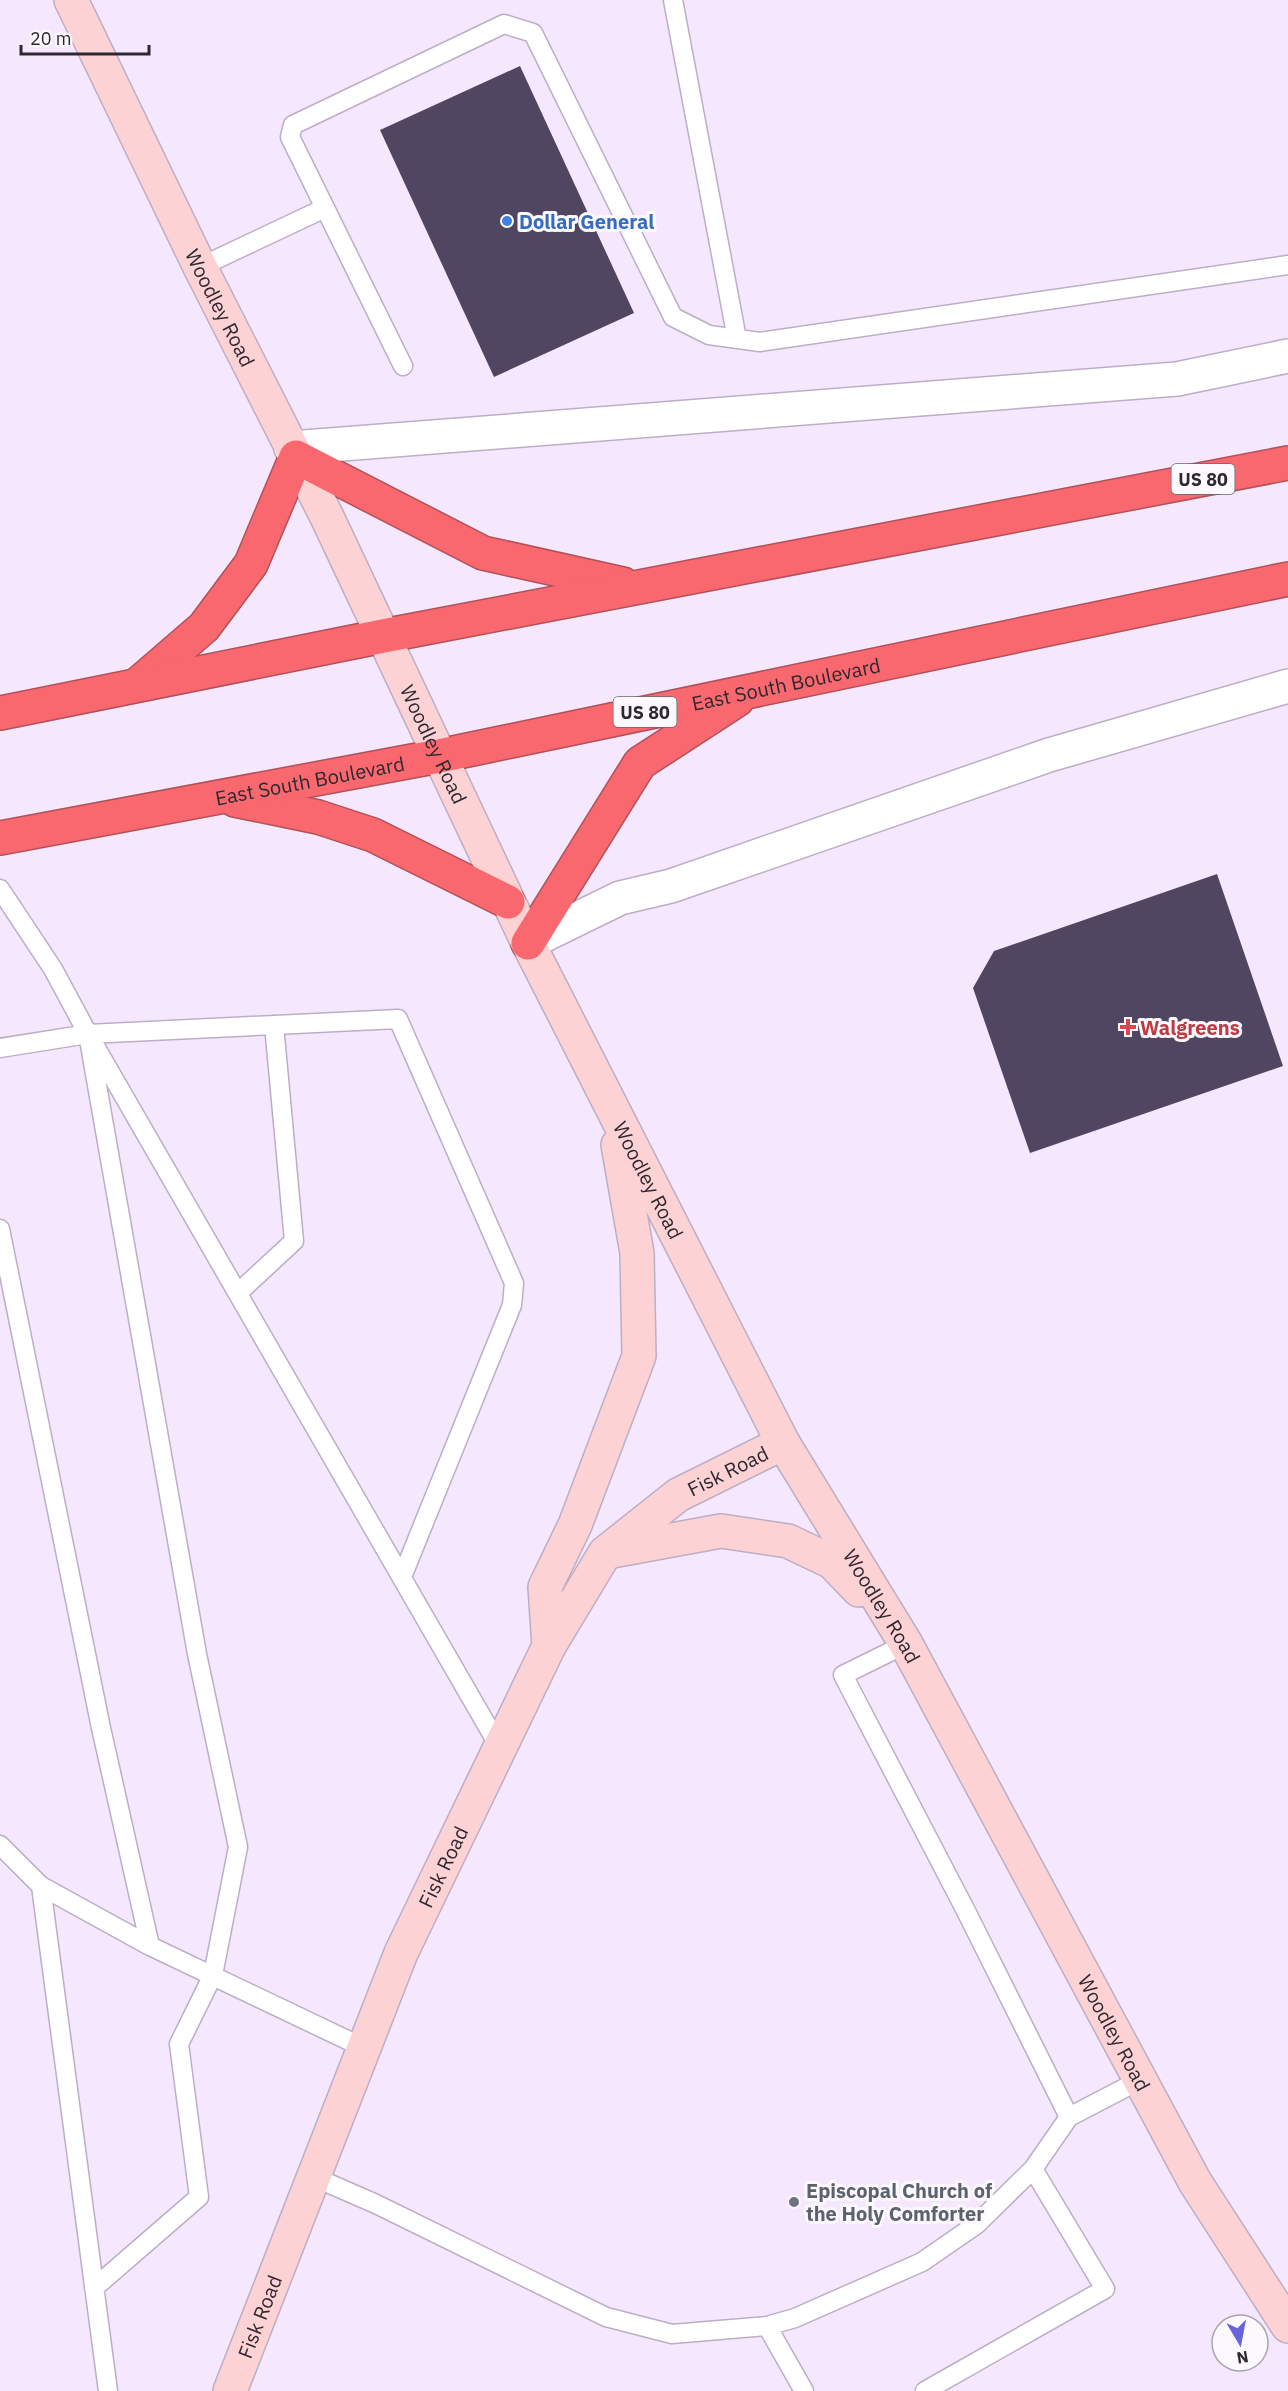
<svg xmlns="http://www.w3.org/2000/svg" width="1288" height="2391" font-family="'IBM Plex Sans',sans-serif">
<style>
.building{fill:#514661}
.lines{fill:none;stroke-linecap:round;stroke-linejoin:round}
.lane-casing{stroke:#bcaec5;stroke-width:21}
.street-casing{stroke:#bcaec5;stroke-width:36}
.secondary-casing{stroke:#bcaec5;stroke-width:36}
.highway-casing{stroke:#b15258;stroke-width:36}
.lane{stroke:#fff;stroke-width:18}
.street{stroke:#fff;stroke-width:33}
.secondary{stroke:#fdd2d4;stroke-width:33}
.highway{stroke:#f8686e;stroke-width:33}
.shop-dot{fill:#3f7fe0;stroke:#fcf9fe;stroke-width:2}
.health-dot{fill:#e0444e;stroke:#fcf9fe;stroke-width:2}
.worship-dot{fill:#6b7280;stroke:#fcf9fe;stroke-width:2}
.labels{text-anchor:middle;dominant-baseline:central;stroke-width:6;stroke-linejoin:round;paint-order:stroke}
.shield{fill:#fcf9fe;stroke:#6b676e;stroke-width:1.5}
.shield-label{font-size:18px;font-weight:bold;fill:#2d2830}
.shop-label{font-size:20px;font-weight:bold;fill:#366cbe;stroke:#fcf9fe;text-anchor:start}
.street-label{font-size:20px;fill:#2d2830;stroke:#fcf9fe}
.health-label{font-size:20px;font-weight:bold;fill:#be3a42;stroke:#fcf9fe;text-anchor:start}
.worship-label{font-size:20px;font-weight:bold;fill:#5b616d;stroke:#fcf9fe;text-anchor:start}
</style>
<rect width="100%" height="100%" fill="#f5e7fe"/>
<path class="building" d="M520 66 634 313 494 377 380 130Z
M1217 874 1283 1066 1030 1153 973 988 994 951Z"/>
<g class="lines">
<g class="lane-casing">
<path id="lane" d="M673 0 737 339
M200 267 325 208
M403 366 290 137 293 125 504 24 533 33 673 317 709 335 760 342 1288 265
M0 889 53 969 88 1034 500 1748
M88 1034 197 1654 238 1847 213 1975 179 2044 199 2197 94 2288
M0 1048 88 1034 398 1019 514 1283 512 1305 402 1577
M0 1229 101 1728 150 1946 364 2048
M239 1292 294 1241 274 1025
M906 1644 843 1675 967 1913 1069 2117 1140 2080
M0 1845 41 1886
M314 2177 376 2204 606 2317 672 2334 767 2326 795 2318 922 2262 977 2224 1033 2169 1069 2117
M767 2326 804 2391
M108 2391 41 1886 150 1946
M925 2391 1105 2289 1033 2169"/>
</g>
<g class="street-casing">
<path id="street" d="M291 448 1177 379 1288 356
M528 943 620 898 671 886 1049 755 1288 686"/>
</g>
<g class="secondary-casing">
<g id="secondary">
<path id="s1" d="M71 0 200 267 327 517 528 943 783 1443 906 1644 1195 2182 1288 2326"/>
<path d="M612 1551 721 1531 788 1541 832 1562 859 1590"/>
<path d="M549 1646 545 1587 575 1525 639 1356 637 1253 618 1145"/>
<path id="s2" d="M230 2391 401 1953 549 1646 605 1553 678 1495 783 1443"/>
</g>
</g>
<g class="highway-casing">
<g id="highway">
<path d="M138 684 204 627 251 564 296 457 483 553 623 584"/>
<path d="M0 713 383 636 1288 463"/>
<path d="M235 800 318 817 373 835 508 902"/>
<path id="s3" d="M0 838 439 756 1288 579"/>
<path d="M528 943 640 763 737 700"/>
</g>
</g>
<use href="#lane" class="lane"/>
<use href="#street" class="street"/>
<use href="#secondary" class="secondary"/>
<use href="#highway" class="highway"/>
</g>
<circle class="shop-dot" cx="507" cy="221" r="6"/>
<path class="health-dot" d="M1125 1018h6v6h6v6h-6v6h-6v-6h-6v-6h6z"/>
<circle class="worship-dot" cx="794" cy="2202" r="6"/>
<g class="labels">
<g class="shield">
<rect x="1171.5" y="464" width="63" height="30" rx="4.5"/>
<rect x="613.5" y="697" width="63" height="30" rx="4.5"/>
</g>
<g class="shield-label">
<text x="1203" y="479">US 80</text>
<text x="645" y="712">US 80</text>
</g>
<g class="shop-label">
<text x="519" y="221">Dollar General</text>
</g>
<g class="street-label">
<text stroke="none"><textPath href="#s1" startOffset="342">Woodley Road</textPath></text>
<text stroke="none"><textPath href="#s3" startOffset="801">East South Boulevard</textPath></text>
<text stroke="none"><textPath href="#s1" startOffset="828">Woodley Road</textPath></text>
<text stroke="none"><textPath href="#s3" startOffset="315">East South Boulevard</textPath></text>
<text stroke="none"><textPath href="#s1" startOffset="1314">Woodley Road</textPath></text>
<text stroke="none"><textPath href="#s2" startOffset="1068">Fisk Road</textPath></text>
<text stroke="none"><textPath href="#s1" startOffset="1800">Woodley Road</textPath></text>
<text stroke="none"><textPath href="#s2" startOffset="566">Fisk Road</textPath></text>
<text stroke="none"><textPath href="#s1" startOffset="2286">Woodley Road</textPath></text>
<text stroke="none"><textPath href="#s2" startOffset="80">Fisk Road</textPath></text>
</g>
<g class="health-label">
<text x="1140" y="1027">Walgreens</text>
</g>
<g class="worship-label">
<text x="806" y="2190">Episcopal Church of<tspan x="806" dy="23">the Holy Comforter</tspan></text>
</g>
</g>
<g transform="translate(1240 2343) rotate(170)"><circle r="28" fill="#fcf9fe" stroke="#a9a5ac" stroke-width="1.5"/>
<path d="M0-4.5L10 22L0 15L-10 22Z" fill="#6663dd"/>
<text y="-9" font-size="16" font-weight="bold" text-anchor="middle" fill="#2d2830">N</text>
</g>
<path d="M21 45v9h128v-9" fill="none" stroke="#2d2830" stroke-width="3"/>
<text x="30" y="45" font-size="18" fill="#2d2830" stroke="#fcf9fe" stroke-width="4.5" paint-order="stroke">20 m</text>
</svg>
